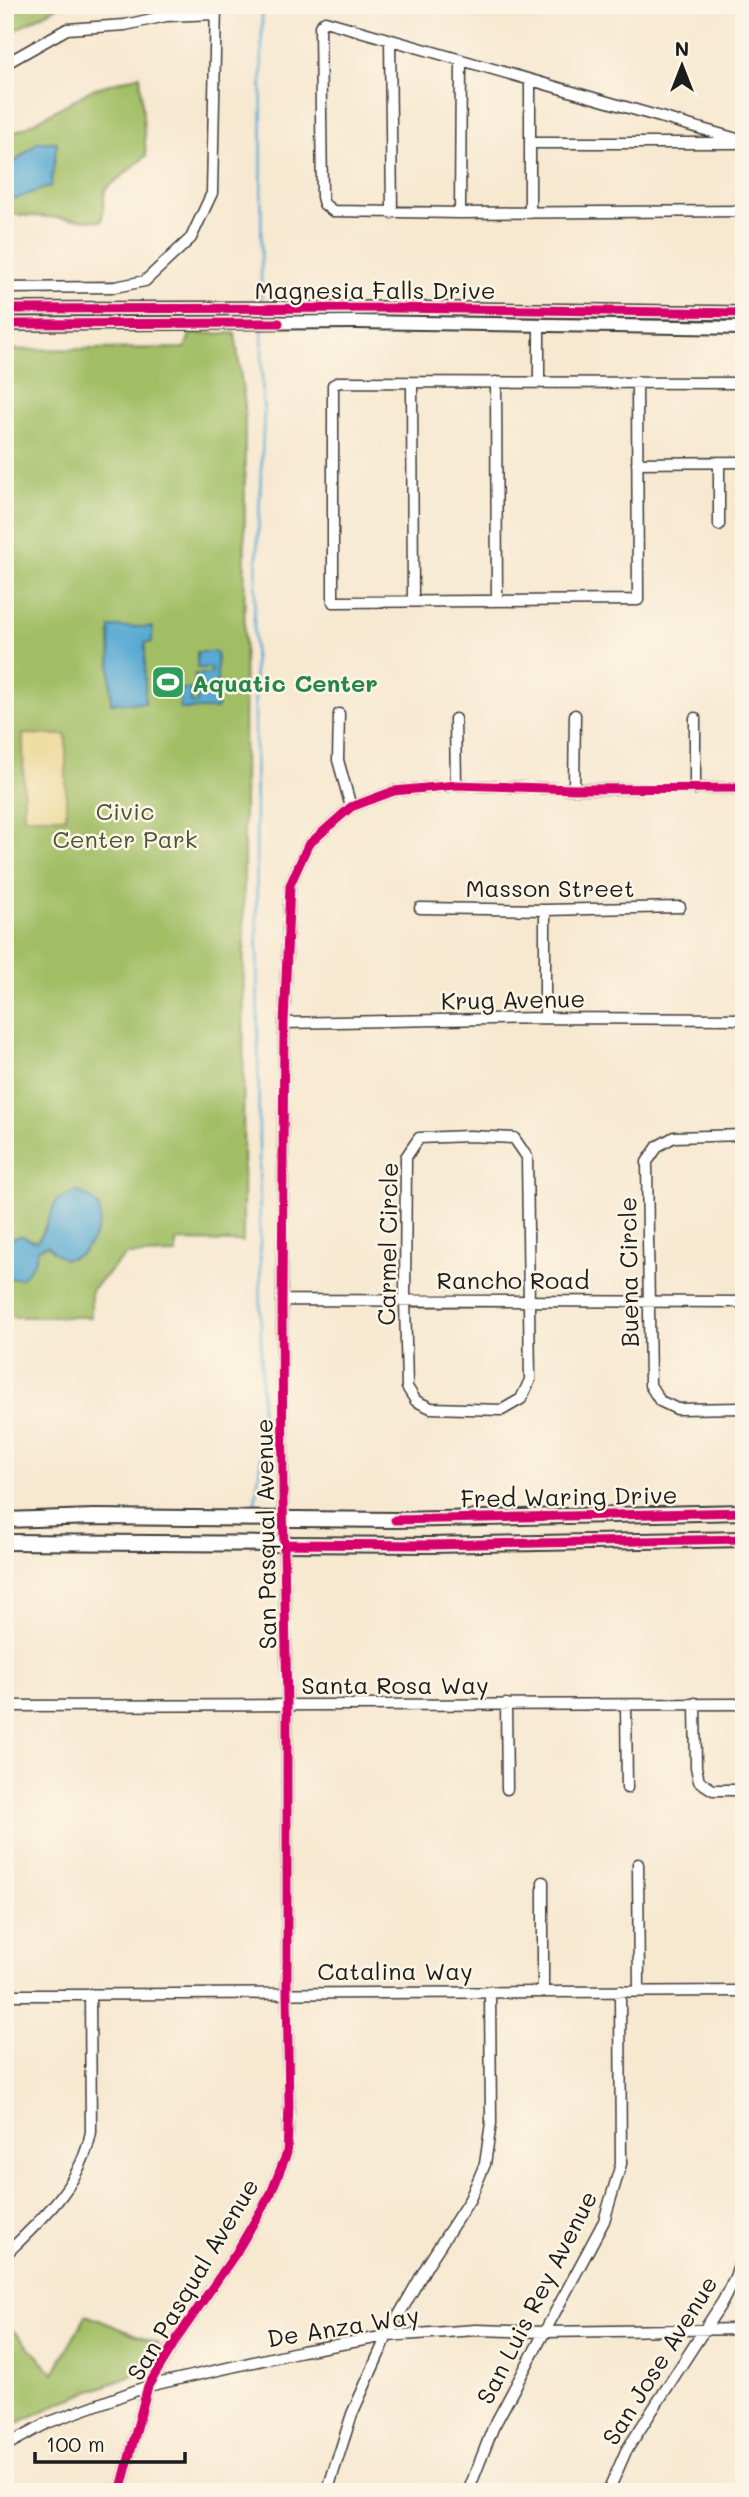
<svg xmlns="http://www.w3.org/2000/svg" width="749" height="2497" font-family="Mali,sans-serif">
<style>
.green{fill:#a1be65;stroke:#5e6d40;stroke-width:2}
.sand{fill:#eeda9e;stroke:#857b5d;stroke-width:2}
.water{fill:#59aad3;stroke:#3a6378;stroke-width:2}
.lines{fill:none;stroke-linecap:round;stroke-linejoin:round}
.stream{stroke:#59aad3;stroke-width:2.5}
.minor-casing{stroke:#3d3b37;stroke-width:13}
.tertiary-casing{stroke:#3d3b37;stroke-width:16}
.secondary-casing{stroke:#3d3b37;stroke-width:18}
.minor{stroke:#fff;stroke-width:10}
.tertiary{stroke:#fff;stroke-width:12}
.secondary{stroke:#fff;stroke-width:14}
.cycleway-casing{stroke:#fcf5e5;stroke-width:13}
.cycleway{stroke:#d6006c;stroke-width:9}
.labels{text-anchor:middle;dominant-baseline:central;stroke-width:5;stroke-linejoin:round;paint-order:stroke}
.street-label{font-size:24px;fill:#1c1c1c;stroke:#fcf5e5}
.leisure-label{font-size:24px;font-weight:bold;fill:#27864d;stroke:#fcf5e5;text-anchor:start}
.park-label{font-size:24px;fill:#4b5536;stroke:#fcf5e5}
</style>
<rect width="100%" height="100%" fill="#fcf5e5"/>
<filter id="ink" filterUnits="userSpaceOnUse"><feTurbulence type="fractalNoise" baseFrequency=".0143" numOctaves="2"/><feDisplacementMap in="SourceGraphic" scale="14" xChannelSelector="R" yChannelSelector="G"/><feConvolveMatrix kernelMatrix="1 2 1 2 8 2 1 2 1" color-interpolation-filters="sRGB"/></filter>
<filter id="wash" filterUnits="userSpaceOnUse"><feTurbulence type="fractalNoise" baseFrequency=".00686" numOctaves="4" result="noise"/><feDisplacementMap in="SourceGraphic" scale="28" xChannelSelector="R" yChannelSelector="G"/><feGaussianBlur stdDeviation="1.57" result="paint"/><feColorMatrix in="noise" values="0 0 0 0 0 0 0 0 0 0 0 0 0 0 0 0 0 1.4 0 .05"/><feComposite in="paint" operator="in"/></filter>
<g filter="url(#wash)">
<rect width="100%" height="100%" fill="#f7e8d0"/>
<path class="green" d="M5 5H61L12 32 5 19Z
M140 75 146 156 105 190 102 221 5 214V136L26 127 93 89Z
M235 333 245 406 243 1242 176 1241V1254L126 1255 91 1290V1317H5V350L185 348 190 334Z
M86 2315 159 2344 143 2366 129 2377 62 2402 5 2429V2322L54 2373Z"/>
<path class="sand" d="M23 734 66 735V817H24Z"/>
<path class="water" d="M38 142H57L51 186 15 199 5 196V164L17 160Z
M110 627H152V642L145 643V703H111Z
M197 652H217V709H180V689H191V703H197L195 674H211V668H197Z
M76 1191C84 1195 95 1198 99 1208 104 1222 92 1245 80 1254 76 1258 70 1258 64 1259L53 1252 48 1245 38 1249 35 1261 22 1278 5 1279V1240L22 1236 36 1242 41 1236 57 1200Z"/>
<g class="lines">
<path class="stream" d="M261 305 262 5
M255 1504 262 1448 254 620 264 412C260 383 263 354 262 325"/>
</g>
</g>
<g filter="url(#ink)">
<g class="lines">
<g class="minor-casing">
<path id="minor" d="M390 40 392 213
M5 64 67 29 125 25 166 16 215 14
M530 80V213
M744 141 325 21 320 26 322 197 324 204 333 211 460 213 744 211
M530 143H736
M460 213 461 60
M5 288 115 287 145 281 191 238 212 193 216 5
M539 381V325
M496 382 497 601
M637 382 638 600 333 602V385L339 382 744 383
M412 383 413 601
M637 463 744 462
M719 525V462
M339 714 338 760 351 807
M695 718V789
M455 719 456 785
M574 789 575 715
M420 908 545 910 680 907
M545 910V1018
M284 1023 545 1018 744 1019
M744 1135 674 1137 658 1146 647 1162 650 1385 660 1401 677 1409 744 1408
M469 1136 514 1138 527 1157 530 1380 521 1399 502 1410 431 1408 416 1401 407 1387 405 1299 406 1157 419 1138Z
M282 1300 744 1302
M695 1703 696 1767 699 1781 713 1790H744
M506 1704 507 1789
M626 1705 627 1788
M5 1706 744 1704
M638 1864 639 1991
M543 1991V1882
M5 1995 744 1991
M5 2255C42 2219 81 2185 91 2132L90 1994
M5 2446 47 2423 148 2386 302 2351 387 2336 476 2330 545 2332 744 2329
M120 2492 148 2386 178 2337 236 2253 271 2193 287 2153 289 2105 287 1992V1705L283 1498 282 1300 284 1023 290 885 308 845 335 821 351 807 394 791 456 785 574 789 744 788
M327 2492 352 2414 387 2336 428 2264 470 2199 485 2164 491 2123 490 1991
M468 2492 493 2428 604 2221 621 2164 620 1991
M608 2492 626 2451 723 2301 735 2277 744 2249"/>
</g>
<g class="tertiary-casing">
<path id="tertiary" d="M5 309 391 308 744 313
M5 324 356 322 744 328"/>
</g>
<g class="secondary-casing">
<path id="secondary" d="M5 1520 94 1517 395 1520 744 1512
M5 1542 430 1545 744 1539"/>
</g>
<use href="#minor" class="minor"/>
<use href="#tertiary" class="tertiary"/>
<use href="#secondary" class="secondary"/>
<g class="cycleway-casing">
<path id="cycleway" d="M5 309 391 308 744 313
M5 324 279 323
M395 1520 744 1512
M284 1544 430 1545 744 1539
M120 2492 148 2386 178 2337 236 2253 271 2193 287 2153 289 2105 287 1992V1705L283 1498 282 1300 284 1023 290 885 308 845 335 821 351 807 394 791 456 785 574 789 744 788"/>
</g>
<use href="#cycleway" class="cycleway"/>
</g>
</g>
<defs>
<g id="stadium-square" transform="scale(1.75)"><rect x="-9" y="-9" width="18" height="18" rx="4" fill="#2e9e5b" stroke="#fcf5e5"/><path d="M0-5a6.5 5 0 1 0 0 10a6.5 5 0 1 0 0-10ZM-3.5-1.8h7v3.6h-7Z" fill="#fff"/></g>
</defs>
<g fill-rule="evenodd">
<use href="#stadium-square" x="168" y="682"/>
</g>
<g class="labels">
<g class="street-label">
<text x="375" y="289">Magnesia Falls Drive</text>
<text x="550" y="887">Masson Street</text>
<text transform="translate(513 999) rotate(-1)">Krug Avenue</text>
<text transform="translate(387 1244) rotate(-89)">Carmel Circle</text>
<text transform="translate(628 1272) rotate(-91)">Buena Circle</text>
<text x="513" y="1279">Rancho Road</text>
<text transform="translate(569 1496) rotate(-1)">Fred Waring Drive</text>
<text transform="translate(265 1534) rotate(-91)">San Pasqual Avenue</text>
<text x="395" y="1684">Santa Rosa Way</text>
<text x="395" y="1970">Catalina Way</text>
<text transform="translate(192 2279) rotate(-59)">San Pasqual Avenue</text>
<text transform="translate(536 2297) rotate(-63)">San Luis Rey Avenue</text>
<text transform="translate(343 2326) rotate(-9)">De Anza Way</text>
<text transform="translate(659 2360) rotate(-58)">San Jose Avenue</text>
</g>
<g class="leisure-label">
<text x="192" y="682">Aquatic Center</text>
</g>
<g class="park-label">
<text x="125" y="810">Civic<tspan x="125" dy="28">Center Park</tspan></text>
</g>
</g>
<rect width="749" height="2497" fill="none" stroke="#fcf5e5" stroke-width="28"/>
<g transform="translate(682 66)" stroke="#fcf5e5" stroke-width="5" paint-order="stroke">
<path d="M0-5L12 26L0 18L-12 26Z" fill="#1c1c1c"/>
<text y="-10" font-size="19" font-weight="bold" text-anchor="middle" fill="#1c1c1c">N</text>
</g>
<path d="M35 2452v10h150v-10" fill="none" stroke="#1c1c1c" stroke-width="3.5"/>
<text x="46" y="2452" font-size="21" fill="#1c1c1c" stroke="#fcf5e5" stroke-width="5" paint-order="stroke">100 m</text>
</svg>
